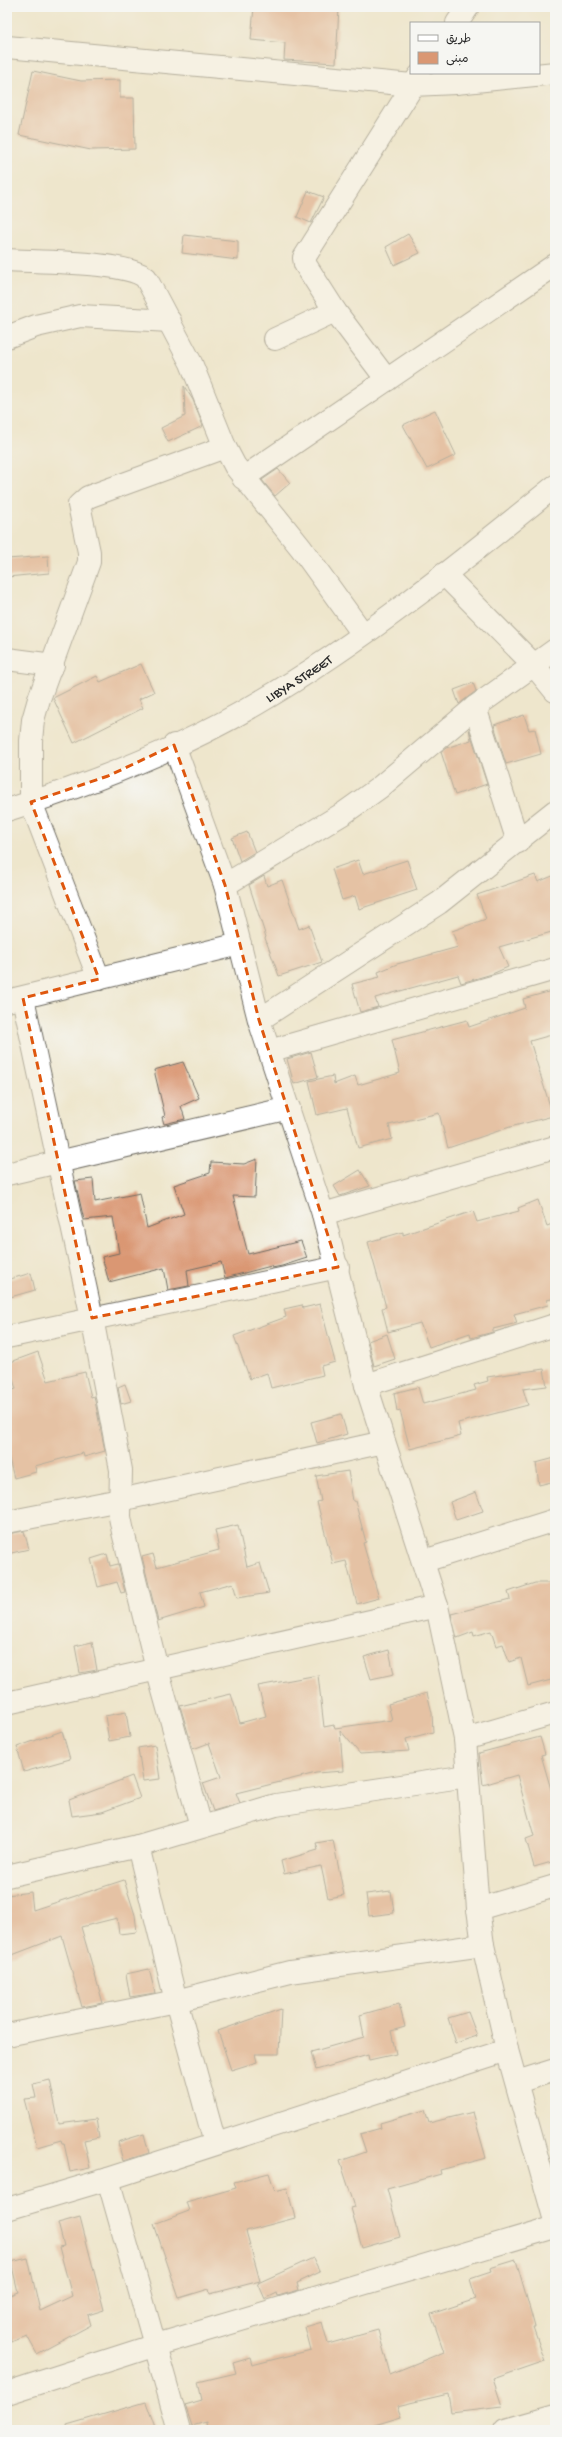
<svg xmlns="http://www.w3.org/2000/svg" width="562" height="2437" font-family="'Gochi Hand','Playpen Sans Arabic',sans-serif">
<style>
.building{fill:#da9773}
.lines{fill:none;stroke-linecap:round;stroke-linejoin:round}
.street-casing{stroke:#6f6c63;stroke-width:24}
.highway-casing{stroke:#6f6c63;stroke-width:24}
.street{stroke:#fff;stroke-width:22}
.highway{stroke:#fff;stroke-width:22}
.marked{fill:none;stroke:#df570e;stroke-width:3;stroke-dasharray:8 5;stroke-linejoin:round}
.labels{text-anchor:middle;stroke-width:3;stroke-linejoin:round;paint-order:stroke}
.street-label{font-size:14px;fill:#2b2b2b;stroke:#f6f6f2}
</style>
<rect width="100%" height="100%" fill="#f6f6f2"/>
<filter id="ink" filterUnits="userSpaceOnUse"><feTurbulence type="fractalNoise" baseFrequency=".025" numOctaves="2"/><feDisplacementMap in="SourceGraphic" scale="8" xChannelSelector="R" yChannelSelector="G"/><feConvolveMatrix kernelMatrix="1 2 1 2 8 2 1 2 1" color-interpolation-filters="sRGB"/></filter>
<filter id="wash" filterUnits="userSpaceOnUse"><feTurbulence type="fractalNoise" baseFrequency=".012" numOctaves="4" result="noise"/><feDisplacementMap in="SourceGraphic" scale="16" xChannelSelector="R" yChannelSelector="G"/><feGaussianBlur stdDeviation="0.9" result="paint"/><feColorMatrix in="noise" values="0 0 0 0 0 0 0 0 0 0 0 0 0 0 0 0 0 1.4 0 .05"/><feComposite in="paint" operator="in"/></filter>
<g filter="url(#wash)">
<rect width="100%" height="100%" fill="#eee6cc"/>
<g id="blocks">
<g class="building">
<polygon points="254,7 339,7 336,63 284,60 285,43 251,40"/>
<polygon points="33,71 81,81 120,80 120,98 134,98 135,149 91,150 19,135"/>
<polygon points="308,191 324,197 311,223 297,217"/>
<polygon points="408,234 420,253 394,265 386,247"/>
<polygon points="184,235 238,241 238,260 182,253"/>
<polygon points="184,386 193,400 203,426 168,442 161,428 185,416"/>
<polygon points="435,410 456,455 427,469 403,425"/>
<polygon points="278,469 290,483 275,496 262,480"/>
<polygon points="48,556 49,573 7,577 7,559"/>
<polygon points="141,664 154,692 139,699 143,708 74,743 53,698 97,676 100,682"/>
<polygon points="473,683 476,691 459,704 454,690"/>
<polygon points="524,715 529,730 535,729 541,754 506,764 494,725"/>
<polygon points="469,729 487,784 455,795 441,752 446,748 471,740"/>
<polygon points="247,832 255,852 240,861 232,838"/>
<polygon points="358,860 363,874 407,860 417,890 359,909 355,896 342,900 332,869"/>
<polygon points="535,875 538,882 555,875 555,931 499,947 508,967 492,974 461,983 458,975 375,998 378,1007 360,1012 352,984 380,977 378,972 397,964 458,947 452,931 486,919 477,895"/>
<polygon points="264,876 267,886 282,880 299,929 309,925 322,962 279,976 265,938 266,937 249,885"/>
<polygon points="555,990 555,1034 530,1041 553,1116 510,1127 448,1148 439,1113 389,1125 392,1139 358,1148 347,1108 317,1115 309,1081 333,1076 334,1084 355,1076 358,1085 400,1073 392,1040 467,1020 469,1027 525,1008 523,999"/>
<polygon points="311,1052 318,1077 294,1084 287,1059"/>
<polygon points="183,1062 199,1098 181,1106 185,1119 164,1124 162,1117 165,1116 154,1070"/>
<polygon points="257,1159 255,1197 233,1196 248,1254 301,1241 307,1258 282,1266 272,1268 271,1266 225,1278 221,1262 187,1270 189,1286 168,1290 164,1268 109,1282 102,1257 119,1253 113,1217 84,1220 75,1181 93,1179 95,1202 140,1193 147,1228 184,1214 174,1185 210,1173 211,1162 244,1164"/>
<polygon points="360,1170 370,1186 340,1196 334,1186"/>
<polygon points="538,1200 547,1226 555,1223 555,1298 547,1300 548,1305 514,1314 517,1323 493,1329 493,1332 471,1338 470,1333 429,1347 420,1323 388,1332 382,1308 386,1307 368,1242 403,1232 403,1235 473,1211 477,1222 519,1211 518,1208"/>
<polygon points="31,1273 35,1290 7,1298 7,1280"/>
<polygon points="320,1304 335,1362 321,1366 323,1375 271,1388 267,1373 250,1379 234,1336 286,1317 284,1309 302,1305 303,1308"/>
<polygon points="387,1334 395,1359 374,1366 368,1341"/>
<polygon points="38,1352 48,1381 85,1372 91,1397 94,1396 105,1451 84,1457 83,1453 35,1466 36,1472 14,1478 7,1451 7,1392 16,1389 8,1363"/>
<polygon points="544,1369 547,1386 523,1389 528,1405 458,1423 461,1436 410,1449 400,1410 397,1411 394,1393 418,1387 423,1404 476,1390 474,1385 488,1381 487,1377"/>
<polygon points="125,1384 131,1401 121,1404 118,1387"/>
<polygon points="341,1414 347,1434 317,1443 311,1422"/>
<polygon points="555,1458 555,1481 539,1485 536,1463"/>
<polygon points="348,1471 353,1501 355,1501 366,1542 363,1543 379,1598 357,1604 346,1561 333,1564 317,1502 321,1501 316,1476"/>
<polygon points="476,1492 483,1511 456,1520 450,1502"/>
<polygon points="238,1525 247,1567 260,1563 269,1593 237,1598 233,1583 200,1592 204,1607 158,1621 142,1557 153,1554 157,1567 219,1550 215,1530"/>
<polygon points="24,1531 29,1549 7,1554 7,1534"/>
<polygon points="107,1554 110,1566 118,1564 125,1592 121,1593 117,1582 98,1587 91,1559"/>
<polygon points="535,1583 555,1583 555,1679 528,1686 521,1658 509,1662 503,1644 496,1646 491,1631 474,1636 473,1632 457,1638 451,1614 510,1599 508,1592"/>
<polygon points="92,1642 97,1670 80,1673 75,1646"/>
<polygon points="389,1650 394,1674 371,1679 364,1657"/>
<polygon points="318,1675 324,1727 334,1725 335,1728 392,1720 388,1704 427,1693 432,1713 433,1732 406,1739 409,1751 360,1754 340,1730 343,1771 316,1773 236,1793 240,1803 213,1811 203,1783 221,1777 209,1743 193,1749 180,1706 231,1694 240,1723 266,1716 258,1686"/>
<polygon points="126,1712 130,1737 109,1741 105,1716"/>
<polygon points="62,1731 70,1759 24,1772 17,1747"/>
<polygon points="540,1737 545,1754 541,1755 555,1803 555,1861 534,1867 526,1839 534,1836 517,1775 483,1785 479,1753"/>
<polygon points="155,1745 160,1779 143,1781 138,1748"/>
<polygon points="132,1776 140,1798 102,1812 72,1816 69,1800"/>
<polygon points="333,1840 344,1895 328,1898 321,1866 284,1874 281,1861 318,1850 316,1843"/>
<polygon points="124,1880 135,1915 137,1932 119,1934 117,1918 81,1927 103,2003 82,2007 62,1936 7,1957 7,1895 31,1892 33,1910"/>
<polygon points="391,1891 394,1913 369,1916 366,1894"/>
<polygon points="149,1969 155,1993 130,1997 126,1974"/>
<polygon points="399,2004 405,2027 391,2031 396,2054 369,2060 368,2055 316,2070 311,2052 364,2037 360,2015"/>
<polygon points="281,2009 279,2054 255,2054 257,2062 231,2070 218,2031"/>
<polygon points="468,2012 477,2036 456,2043 448,2018"/>
<polygon points="50,2080 59,2124 96,2119 99,2137 84,2140 90,2168 70,2172 64,2143 62,2143 61,2140 37,2147 24,2099 36,2098 33,2084"/>
<polygon points="425,2110 429,2123 473,2112 486,2158 440,2170 441,2174 387,2189 400,2237 362,2248 351,2208 355,2207 340,2161 366,2152 360,2134 381,2128 380,2123"/>
<polygon points="144,2134 149,2153 123,2161 118,2142"/>
<polygon points="269,2173 275,2191 287,2188 295,2218 246,2231 260,2281 210,2294 209,2289 179,2298 154,2224 189,2211 186,2202 236,2188 234,2182"/>
<polygon points="80,2217 104,2310 88,2315 91,2325 37,2354 27,2336 11,2342 7,2329 7,2296 18,2292 11,2262 28,2258 40,2311 72,2296 59,2247 64,2246 58,2223"/>
<polygon points="313,2258 320,2272 297,2283 299,2290 278,2296 277,2293 265,2299 258,2283"/>
<polygon points="516,2260 535,2327 533,2327 545,2361 493,2379 502,2406 451,2412 448,2394 397,2406 401,2417 358,2430 207,2430 206,2422 192,2426 185,2405 202,2400 198,2382 236,2373 233,2363 250,2358 252,2365 311,2350 305,2327 322,2322 328,2344 378,2330 390,2374 444,2352 431,2314 476,2299 470,2279 491,2272 490,2268"/>
<polygon points="146,2402 156,2430 68,2430 67,2425"/>
</g>
</g>
</g>
<g filter="url(#ink)">
<use href="#blocks" fill-opacity="0" stroke="#6f6c63" stroke-width="1"/>
<g class="lines">
<g class="street-casing">
<g id="street">
<polyline points="457,23 468,7"/>
<polyline points="7,47 412,85 456,83 555,73"/>
<path d="M 7,260 C 37,262 127,261 146,278 L 191,363 L 225,447 L 235,466 L 301,548 L 363,634"/>
<polyline points="7,337 36,326 80,316 170,321"/>
<polyline points="275,339 335,311"/>
<polyline points="387,380 335,311 305,264 304,258 419,76"/>
<polyline points="243,478 555,265"/>
<polyline points="444,574 533,664 555,691"/>
<polyline points="7,659 53,665"/>
<polyline points="475,707 518,842"/>
<polyline points="174,745 225,885 259,1020 323,1214 366,1385 437,1606 465,1739 478,1909 483,1945 507,2050 555,2221"/>
<polyline points="225,885 344,813 379,788 475,707 555,650"/>
<polyline points="99,979 31,802 31,741 33,720 39,699 89,562 89,552 79,505 88,497 225,447"/>
<polyline points="23,998 92,1318 121,1470 120,1517 123,1532 157,1669 201,1826"/>
<polyline points="7,1001 240,944"/>
<polyline points="259,1020 439,903 555,811"/>
<polyline points="269,1051 555,969"/>
<polyline points="7,1174 289,1108"/>
<polyline points="323,1214 555,1147"/>
<polyline points="7,1337 338,1267"/>
<polyline points="366,1385 555,1325"/>
<polyline points="7,1522 120,1500 384,1442"/>
<polyline points="424,1561 555,1520"/>
<polyline points="7,1703 437,1606"/>
<polyline points="465,1739 555,1713"/>
<polyline points="138,1846 176,2001 215,2143"/>
<polyline points="7,1876 138,1846 276,1805 467,1776"/>
<polyline points="478,1909 555,1886"/>
<polyline points="7,2035 176,2001 290,1972 483,1945"/>
<polyline points="517,2082 555,2070"/>
<polyline points="108,2179 179,2430"/>
<polyline points="7,2209 108,2179 507,2050"/>
<polyline points="7,2393 156,2345 555,2227"/>
<polyline points="505,2430 555,2416"/>
</g>
</g>
<g class="highway-casing">
<g id="highway">
<path id="s1" d="M 7,810 C 94,783 180,749 258,703 C 364,641 460,563 555,486"/>
</g>
</g>
<use href="#street" class="street"/>
<use href="#highway" class="highway"/>
</g>
</g>
<path d="M0 0H562V2437H0ZM 174,745 L 225,885 L 259,1020 L 338,1267 L 92,1318 L 23,998 L 99,979 L 31,802 L 108,776 Z" fill="#eee6cc" fill-opacity=".55" fill-rule="evenodd"/>
<path class="marked" d="M 174,745 L 225,885 L 259,1020 L 338,1267 L 92,1318 L 23,998 L 99,979 L 31,802 L 108,776 Z"/>
<g class="labels">
<g class="street-label">
<text dy="5" stroke="none"><textPath href="#s1" startOffset="321">LIBYA STREET</textPath></text>
</g>
</g>
<rect width="562" height="2437" fill="none" stroke="#f6f6f2" stroke-width="24"/>
<rect x="410" y="22" width="130" height="52" fill="#f6f6f2" stroke="#a5a5a2"/>
<rect x="418" y="35" width="20" height="6" fill="#ffffff" stroke="#a5a5a2"/>
<text x="446" y="42" font-size="12" fill="#2b2b2b">طريق</text>
<rect x="418" y="52" width="20" height="12" fill="#da9773" stroke="#a5a5a2"/>
<text x="446" y="62" font-size="12" fill="#2b2b2b">مبنى</text>
</svg>
